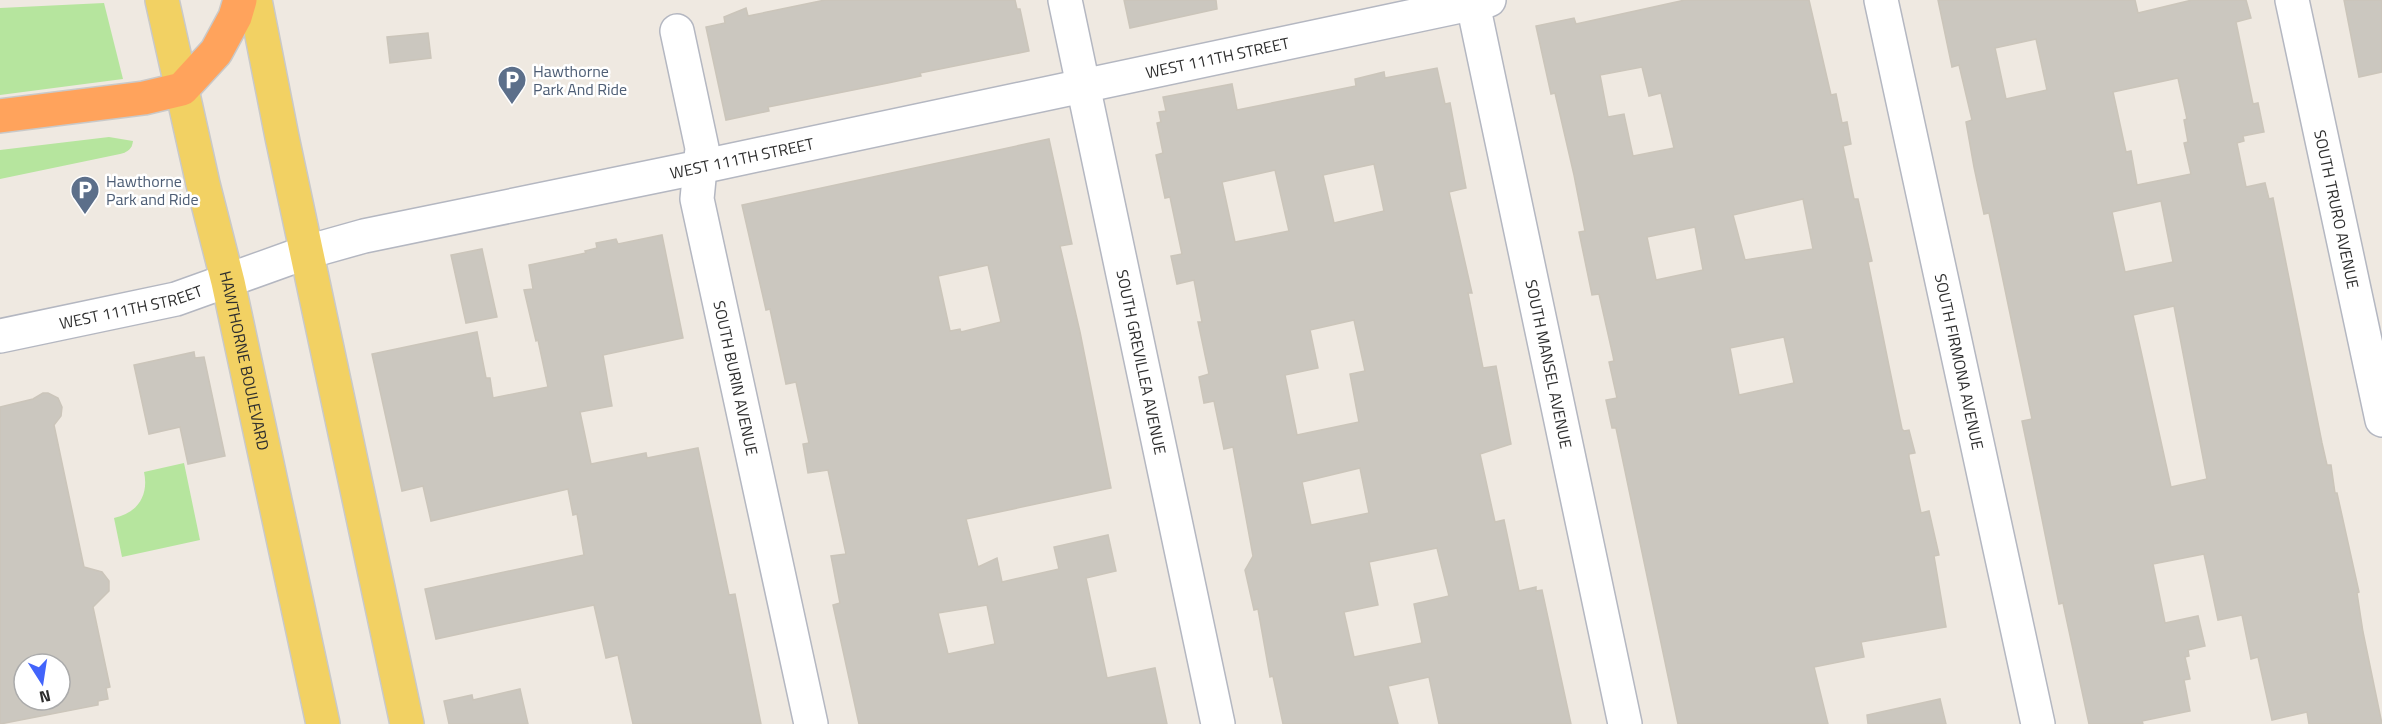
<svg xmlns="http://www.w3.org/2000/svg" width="2382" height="724" font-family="'Titillium Web',sans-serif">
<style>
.green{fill:#b6e59e}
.building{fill:#cbc7bf;stroke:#cbc5ba;stroke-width:1.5;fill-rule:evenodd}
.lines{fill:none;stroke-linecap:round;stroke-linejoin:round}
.minor-casing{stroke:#b4b7c1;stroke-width:36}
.major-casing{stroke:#c9c9c9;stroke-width:36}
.highway-casing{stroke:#c9c9c9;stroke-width:36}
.minor{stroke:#fff;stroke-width:33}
.major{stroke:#f2d163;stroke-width:33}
.highway{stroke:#ffa35c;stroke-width:33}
.labels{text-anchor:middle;stroke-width:5;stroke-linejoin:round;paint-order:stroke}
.street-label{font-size:16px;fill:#2e2e2e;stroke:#fff}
.service-label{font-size:16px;fill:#4e5e75;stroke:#fff;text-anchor:start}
</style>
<rect width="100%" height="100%" fill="#efe9e1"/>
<g class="green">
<polygon points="104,3 123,79 0,95 0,8"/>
<path d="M 109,137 L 133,141 C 132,149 128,152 120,154 L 0,179 L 0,150 Z"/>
<path d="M 184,463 L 200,540 L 122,557 L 114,518 C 138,513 149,495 144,472 Z"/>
</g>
<g class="building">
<polygon points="825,0 1015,0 1017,9 1020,9 1029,51 920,73 921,76 888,83 768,107 769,111 726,120 706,27 725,23 724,17 746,8 748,16"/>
<polygon points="1124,0 1216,0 1217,9 1130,28"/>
<path d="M 1685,0 L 1809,0 L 1831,95 L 1836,94 L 1842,123 L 1847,122 L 1851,144 L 1843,146 L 1854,199 L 1858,199 L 1872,261 L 1868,262 L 1889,366 L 1902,429 L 1904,431 L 1909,430 L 1915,453 L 1909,454 L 1909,457 L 1921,513 L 1929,511 L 1939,555 L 1934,556 L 1946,627 L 1861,642 L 1864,657 L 1814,667 L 1828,724 L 1678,724 L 1616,428 L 1612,428 L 1606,400 L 1617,398 L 1609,362 L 1614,361 L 1613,356 L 1599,294 L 1592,295 L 1579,232 L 1585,231 L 1574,175 L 1555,93 L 1551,94 L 1536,26 L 1574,18 L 1576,24 ZM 1642,67 L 1649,96 L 1661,93 L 1674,148 L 1633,156 L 1624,114 L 1608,117 L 1600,75 ZM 1803,199 L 1813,249 L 1745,260 L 1733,215 ZM 1695,227 L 1703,270 L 1656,280 L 1647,237 ZM 1784,337 L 1794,383 L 1739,395 L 1730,348 Z"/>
<path d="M 1938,0 L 2135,0 L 2138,13 L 2192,0 L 2246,0 L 2251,18 L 2236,22 L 2253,104 L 2258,103 L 2264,132 L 2243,136 L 2244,141 L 2237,143 L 2246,187 L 2265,183 L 2269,199 L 2273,198 L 2322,443 L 2327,465 L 2331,465 L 2335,493 L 2337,493 L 2359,592 L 2357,593 L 2363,632 L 2382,724 L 2309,724 L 2307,712 L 2272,720 L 2258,657 L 2251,659 L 2242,615 L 2218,620 L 2204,554 L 2153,564 L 2165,623 L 2198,616 L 2205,646 L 2188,650 L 2189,656 L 2185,657 L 2190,679 L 2184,680 L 2190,711 L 2142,721 L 2143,724 L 2089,724 L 2063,603 L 2059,604 L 2033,474 L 2022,421 L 2032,419 L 1989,213 L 1984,214 L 1974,167 L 1966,122 L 1972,120 L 1959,65 L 1952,67 ZM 2036,39 L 2047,90 L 2006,99 L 1995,48 ZM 2178,78 L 2187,119 L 2184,120 L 2188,142 L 2184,143 L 2191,174 L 2137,185 L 2131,151 L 2126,152 L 2113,92 ZM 2161,201 L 2173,262 L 2125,272 L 2112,212 ZM 2174,306 L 2207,479 L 2171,487 L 2133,315 Z"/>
<polygon points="2344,0 2382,0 2382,72 2359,77"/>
<polygon points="428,33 431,58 390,63 387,37"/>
<path d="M 1437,68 L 1445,104 L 1450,103 L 1466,188 L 1449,192 L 1472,293 L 1468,293 L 1483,368 L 1496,366 L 1511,444 L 1480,454 L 1495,522 L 1504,520 L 1519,591 L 1536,587 L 1536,591 L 1542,590 L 1571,724 L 1439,724 L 1429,677 L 1388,686 L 1398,724 L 1283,724 L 1273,676 L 1270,677 L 1258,609 L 1254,610 L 1245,570 L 1253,556 L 1233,447 L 1224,449 L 1214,401 L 1204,403 L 1199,377 L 1209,374 L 1198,322 L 1202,322 L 1194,280 L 1177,284 L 1171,256 L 1182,254 L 1170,197 L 1165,198 L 1156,155 L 1163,153 L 1157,123 L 1161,122 L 1159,112 L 1166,111 L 1163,97 L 1232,84 L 1237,110 L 1356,86 L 1355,79 L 1384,72 L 1385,78 ZM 1374,164 L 1384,211 L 1334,223 L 1323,175 ZM 1275,170 L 1289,231 L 1235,242 L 1222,182 ZM 1354,320 L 1365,371 L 1350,374 L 1359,422 L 1297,435 L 1285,375 L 1318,368 L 1310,330 ZM 1360,468 L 1369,513 L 1311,525 L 1302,482 ZM 1437,548 L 1449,596 L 1414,604 L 1422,643 L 1354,657 L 1344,612 L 1378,605 L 1369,562 Z"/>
<path d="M 1049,139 L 1072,244 L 1060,246 L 1080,332 L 1111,488 L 966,519 L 978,567 L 997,558 L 1002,582 L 1059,569 L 1054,547 L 1108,535 L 1116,571 L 1086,578 L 1107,678 L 1155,668 L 1167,724 L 859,724 L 833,605 L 840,603 L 831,556 L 846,554 L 828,470 L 808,473 L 803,444 L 809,443 L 796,382 L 786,384 L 770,309 L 766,310 L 742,205 ZM 988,265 L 1001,322 L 961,332 L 960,329 L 950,331 L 938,276 ZM 987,605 L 995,644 L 948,654 L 938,613 Z"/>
<polygon points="662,235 683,338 603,355 612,406 580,412 591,464 646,453 647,458 698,448 729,595 735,594 761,724 633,724 618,655 606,658 594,605 436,639 425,589 584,555 577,514 573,515 568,489 431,521 423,486 402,491 372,354 477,332 486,378 490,378 493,398 548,387 538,340 536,341 524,290 533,289 529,265 586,253 585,251 597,248 596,243 616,239 618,244"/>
<polygon points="482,249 497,317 466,323 451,255"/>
<polygon points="194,352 195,358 204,357 225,456 188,464 180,427 149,434 134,365"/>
<path d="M 43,393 L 48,393 L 58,398 L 62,407 L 61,416 L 54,425 L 84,567 L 102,572 L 109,581 L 109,591 L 93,607 L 110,687 L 106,688 L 108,699 L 98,701 L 98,705 L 0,724 L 0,407 L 33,399 ZM 24,664 L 60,664 L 60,700 L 24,700 Z"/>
<polygon points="520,689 528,724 449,724 444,701 472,695 473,700"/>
<polygon points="1940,699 1946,724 1868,724 1867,715"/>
</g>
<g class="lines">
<g class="minor-casing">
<g id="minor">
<path id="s1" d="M 1065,0 L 1218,724"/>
<path id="s2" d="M 1881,0 L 2038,724"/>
<path id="s3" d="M 2292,0 L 2382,420"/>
<path id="s4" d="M 1473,4 L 1625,724"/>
<path id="s5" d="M 677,31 L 702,148 L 697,199 L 811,724"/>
<path id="s6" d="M 0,336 L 176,299 L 307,252 L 364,236 L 700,167 L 1489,0"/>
</g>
</g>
<g class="major-casing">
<g id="major">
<path id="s7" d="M 162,0 L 203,184 L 228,282 L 323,724"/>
<polyline points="255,0 282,137 407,724"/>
</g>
</g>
<g class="highway-casing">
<polyline id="highway" points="0,116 144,98 182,89 216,52 235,17 240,0"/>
</g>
<use href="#minor" class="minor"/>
<use href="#major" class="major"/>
<use href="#highway" class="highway"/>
</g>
<defs>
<g id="parking-pin" transform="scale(1.5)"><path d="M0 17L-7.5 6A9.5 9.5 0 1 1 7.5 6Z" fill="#5c6f8a" stroke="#fff"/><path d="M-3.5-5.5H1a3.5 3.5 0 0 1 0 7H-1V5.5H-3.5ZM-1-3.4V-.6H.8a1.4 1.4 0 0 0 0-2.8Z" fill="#fff"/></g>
</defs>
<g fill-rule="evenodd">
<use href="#parking-pin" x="512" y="80"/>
<use href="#parking-pin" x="85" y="190"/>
</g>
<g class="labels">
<g class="street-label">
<text dy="6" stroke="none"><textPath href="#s6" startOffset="1250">WEST 111TH STREET</textPath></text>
<text dy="6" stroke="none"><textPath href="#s6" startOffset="764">WEST 111TH STREET</textPath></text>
<text dy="6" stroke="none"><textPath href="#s3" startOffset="214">SOUTH TRURO AVENUE</textPath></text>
<text dy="6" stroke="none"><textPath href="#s6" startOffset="134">WEST 111TH STREET</textPath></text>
<text dy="6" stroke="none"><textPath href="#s7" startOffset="370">HAWTHORNE BOULEVARD</textPath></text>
<text dy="6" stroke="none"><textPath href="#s1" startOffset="370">SOUTH GREVILLEA AVENUE</textPath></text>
<text dy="6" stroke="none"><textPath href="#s2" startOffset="370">SOUTH FIRMONA AVENUE</textPath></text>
<text dy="6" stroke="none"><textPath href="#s4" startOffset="368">SOUTH MANSEL AVENUE</textPath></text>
<text dy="6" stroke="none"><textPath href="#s5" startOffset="354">SOUTH BURIN AVENUE</textPath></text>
</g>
<g class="service-label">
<text x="533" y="77">Hawthorne<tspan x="533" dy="18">Park And Ride</tspan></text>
<text x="106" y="187">Hawthorne<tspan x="106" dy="18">Park and Ride</tspan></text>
</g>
</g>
<g transform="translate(42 682) rotate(168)"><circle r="28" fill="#ffffff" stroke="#ababab" stroke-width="1.5"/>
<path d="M0-4.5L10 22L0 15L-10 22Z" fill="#4264fb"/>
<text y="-9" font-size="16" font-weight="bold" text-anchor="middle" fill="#2e2e2e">N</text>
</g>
</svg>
